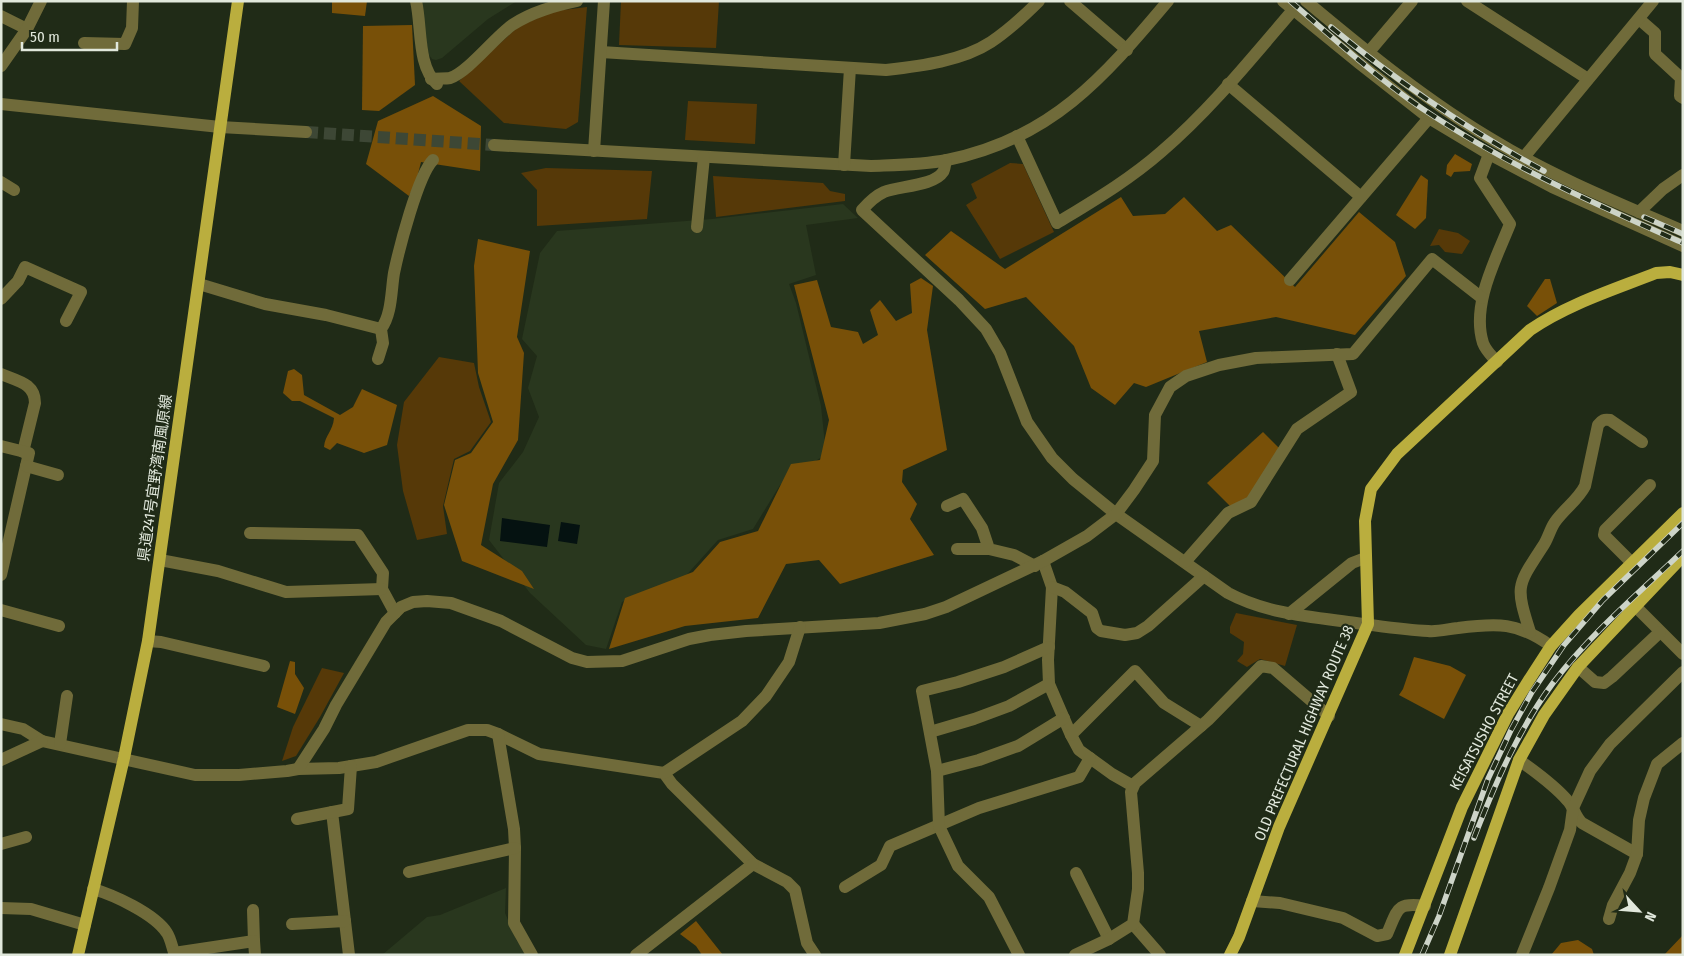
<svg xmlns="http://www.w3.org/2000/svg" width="1684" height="956" font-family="'Fira Sans Condensed','Noto Sans JP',sans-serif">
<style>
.built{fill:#29371e}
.green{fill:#563908}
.forest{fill:#785008}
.water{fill:#051211}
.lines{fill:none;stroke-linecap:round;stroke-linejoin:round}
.minor-tunnel{stroke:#3d4735;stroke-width:12;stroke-dasharray:12 6;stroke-linecap:butt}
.minor{stroke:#706b3a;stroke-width:12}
.major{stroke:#baae3e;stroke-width:12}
.rail-casing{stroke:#cdd4c8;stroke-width:5.5}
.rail{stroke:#202b17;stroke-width:4;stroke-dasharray:11;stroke-linecap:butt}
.labels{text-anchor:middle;stroke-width:4.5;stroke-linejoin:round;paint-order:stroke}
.street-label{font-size:15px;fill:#e1e8dc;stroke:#202b17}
</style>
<rect width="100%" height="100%" fill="#202b17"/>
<g class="built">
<polygon points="418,1 517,1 488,19 442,58 436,60 432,59 429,55"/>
<polygon points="843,204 858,218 806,225 816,275 789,284 796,303 821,406 826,454 780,485 753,529 718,540 682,580 622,602 606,649 586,645 530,593 489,540 499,483 523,452 539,417 528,388 537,356 522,339 540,253 557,231 712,219"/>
<polygon points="506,888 505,913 517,941 528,955 382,955 427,917 440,915"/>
</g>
<g class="green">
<polygon points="621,1 719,1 716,48 619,45"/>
<polygon points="587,7 578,122 566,129 504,123 459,81 519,26 555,11"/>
<polygon points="688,101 757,104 755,144 685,140"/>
<polygon points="1010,163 1023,164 1054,232 1000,259 966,205 977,198 971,184"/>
<polygon points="546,168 652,171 647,219 537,226 537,190 521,173"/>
<polygon points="713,176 823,183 830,191 845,194 845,201 716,217"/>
<polygon points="1439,229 1458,233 1470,241 1462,254 1445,252 1439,245 1430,246"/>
<polygon points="439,357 474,363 479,387 491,422 470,451 454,459 443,506 447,534 417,540 403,491 397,445 404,402"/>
<polygon points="1236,613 1297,625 1285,666 1260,659 1247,667 1237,661 1243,654 1244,642 1230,633 1230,627"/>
<polygon points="322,668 344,673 320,717 296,756 282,761 293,727"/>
</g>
<g class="forest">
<polygon points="332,1 367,1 365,16 332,13"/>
<polygon points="412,25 415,85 379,111 362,110 363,26"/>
<polygon points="433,96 481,126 480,171 421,162 416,182 409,196 366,164 378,121"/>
<polygon points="1455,154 1472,164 1470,171 1454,172 1451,177 1446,174 1447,165"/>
<polygon points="1421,175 1428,180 1426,218 1415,229 1396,215"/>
<polygon points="1121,197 1133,216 1165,214 1184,197 1217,231 1231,225 1295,287 1359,212 1395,242 1406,276 1355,335 1276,317 1199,331 1207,362 1146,387 1134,383 1115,405 1091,388 1074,346 1026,297 985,309 925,255 951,231 1005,269"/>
<polygon points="478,239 530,251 517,337 524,353 518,440 493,484 481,545 522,571 534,589 462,561 444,505 455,460 471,453 493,422 478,373 474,266"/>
<polygon points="921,278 933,286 927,330 947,450 903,470 902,482 917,504 910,519 934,555 840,584 819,560 786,564 758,618 685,626 609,649 625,598 693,572 720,542 758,531 791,464 820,460 829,420 794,285 817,280 831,327 858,332 863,344 878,335 870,310 880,300 896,321 912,313 910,284"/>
<polygon points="1545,279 1550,279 1557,303 1537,316 1527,306"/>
<path d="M 294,369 L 302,375 L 304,395 L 340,415 L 353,407 L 362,389 L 397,405 L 387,445 L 364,453 L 337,443 L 330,450 L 324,447 C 325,435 333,431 334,418 L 300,401 L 292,401 L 283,393 L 288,371 Z"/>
<polygon points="1263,432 1280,449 1247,500 1230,506 1207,483"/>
<polygon points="1414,657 1450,666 1466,675 1444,719 1399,695 1403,689"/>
<polygon points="290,661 295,662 295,674 304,688 295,714 277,707"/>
<polygon points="696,921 723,955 702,955 696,946 680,934"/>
<polygon points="1683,935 1683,955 1664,955 1665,954"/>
<polygon points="1578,940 1592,949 1594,955 1551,955 1561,943"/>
</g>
<g class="water">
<polygon points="502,518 550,525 547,547 500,541"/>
<polygon points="561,522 580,525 577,544 558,541"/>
</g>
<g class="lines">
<polyline class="minor-tunnel" points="306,132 494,145"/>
<g class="minor">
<path d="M 416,1 C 422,27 417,66 437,84"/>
<polyline points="1070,1 1127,50"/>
<polyline points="1283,1 1359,63 1429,118 1489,154 1552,187 1683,246"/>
<path d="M 1306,1 C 1367,52 1429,103 1498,143 C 1556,178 1621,204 1683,231"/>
<polyline points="1467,1 1588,79"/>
<polyline points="1,16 27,29"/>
<polyline points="1639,19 1655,33 1655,54 1681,78 1680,96 1683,98"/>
<polyline points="84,43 125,44 132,28 133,1"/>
<path d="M 601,52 L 886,70 C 921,66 962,61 991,42 C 1009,30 1024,16 1039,1"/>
<polyline points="1368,53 1412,1"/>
<polyline points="1,66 27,29 41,1"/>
<path d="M 431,79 C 437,78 445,79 450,78 C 468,72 494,38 512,25 C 532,12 554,6 577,1"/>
<polyline points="1228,84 1361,197"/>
<polyline points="1,104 220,127 306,132"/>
<path d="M 1017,136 L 1057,223 C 1093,201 1129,180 1161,152 C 1210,110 1251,59 1293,10"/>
<path d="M 494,145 L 871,166 C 896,165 922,165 947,160 C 1051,139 1103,78 1168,1"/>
<polyline points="594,151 604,1"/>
<path d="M 1489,154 L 1480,178 L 1510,224 C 1496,259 1471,305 1483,343 C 1486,351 1492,356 1497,362"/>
<path d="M 946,160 C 945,163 945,169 943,172 C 934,186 899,186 884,192 C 875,196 869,202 862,210 L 959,300 L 986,329 L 1000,353 L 1027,422 L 1052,458 L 1073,479 L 1116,514 L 1228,593 C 1267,614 1312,617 1356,623 C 1380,626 1404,630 1428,631 C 1438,632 1448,629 1458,628 C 1497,623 1518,622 1551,646"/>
<polyline points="1520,162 1653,1"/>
<polyline points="844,165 850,68"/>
<polyline points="1,182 14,190"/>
<polyline points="1639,212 1663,189 1683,175"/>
<polyline points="697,227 704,157"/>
<polyline points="1290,280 1429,118"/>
<polyline points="199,284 265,304 326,315 381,329"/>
<polyline points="1,299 18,281 25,267 81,292 66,321"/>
<path d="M 378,359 L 383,343 L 381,329 C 392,314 391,291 394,273 C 399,249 418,175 433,160"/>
<path d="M 1,374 C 17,381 35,383 35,403 L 23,452"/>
<polyline points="1,446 29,453 1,575"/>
<polyline points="26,466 58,475"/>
<polyline points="947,506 963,499 982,528 989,549 1014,555 1035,566"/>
<polyline points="250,533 358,535 383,573 382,589 395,613"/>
<polyline points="957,549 989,549"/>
<polyline points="160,560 218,571 286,592 382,589"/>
<polyline points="1043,561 1052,587 1048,660 1049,684 1071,735 1079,750 1112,774 1133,786"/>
<polyline points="1185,562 1228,513 1251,502 1297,429 1351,392 1337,354"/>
<polyline points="1631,562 1604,535 1605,530 1650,485"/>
<polyline points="1052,587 1065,592 1092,613 1097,628 1101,631 1125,635 1137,633 1148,626 1204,576"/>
<polyline points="1634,605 1683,654"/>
<polyline points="1,610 59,626"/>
<polyline points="1289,614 1352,563 1365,558"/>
<path d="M 1530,632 C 1515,585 1517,586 1543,546 C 1548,539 1550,529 1555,522 C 1564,509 1578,500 1585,486 L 1598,425 C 1602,420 1604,419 1610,420 L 1642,442"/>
<polyline points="148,641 161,642 264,666"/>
<polyline points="1578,667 1595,682 1604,683 1612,677 1660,632"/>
<polyline points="1,724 23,729 42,741 195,775 239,775 287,771 298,769 339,768 376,762 468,730 487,730 498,734 539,754 664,773 672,784 753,864 787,882 795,890 807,943 815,955"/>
<polyline points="930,732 974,719 1009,706 1049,684"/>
<polyline points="498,734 514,829 515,848 514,923 532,955"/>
<polyline points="1071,735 1135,671 1164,703 1201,726"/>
<polyline points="60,744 67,696"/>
<polyline points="1,760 42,741"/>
<path d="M 1519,760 C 1536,772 1554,785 1567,800 C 1574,807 1575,817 1582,823 L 1637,854"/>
<polyline points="298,769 324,729 336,705 386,622 401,607 413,602 427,601 451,603 501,621 572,658 587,662 622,661 689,639 710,635 746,631 879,623 925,614 946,607 1043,561 1087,536 1116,514 1134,490 1153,461 1155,415 1170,387 1186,376 1219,365 1256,358 1353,354 1432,259 1482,298"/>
<polyline points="937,771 979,760 1018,746 1064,718"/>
<polyline points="664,773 742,721 766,696 789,662 800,627"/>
<polyline points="332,812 349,955"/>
<polyline points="297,819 348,809 351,766"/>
<polyline points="1,844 26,837"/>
<polyline points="409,872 515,848"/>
<polyline points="1076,873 1109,939"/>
<polyline points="845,887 881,865 890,846 979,808 1079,777 1090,758"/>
<path d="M 93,889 C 114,895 155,914 167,933 C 171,939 172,948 175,955"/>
<path d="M 1252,901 L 1280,903 L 1343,918 L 1377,936 L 1387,934 C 1398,909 1396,902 1425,906"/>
<polyline points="1,908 31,909 85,925"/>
<polyline points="253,910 254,941"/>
<polyline points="1609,919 1613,905 1630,873 1637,854 1639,820 1644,798 1657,764 1683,743"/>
<polyline points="292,924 345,921"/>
<polyline points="1133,924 1160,955"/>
<polyline points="174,953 254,941 255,955"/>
<polyline points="636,955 753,864"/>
<polyline points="1019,955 989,897 958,866 939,826 937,771 922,691 958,682 1004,667 1049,647"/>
<polyline points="1075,955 1109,939 1133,924 1138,889 1138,873 1131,792 1135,783 1208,720 1261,666 1273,668 1329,716"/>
<polyline points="1522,955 1549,888 1570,830 1573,808 1590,771 1610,744 1683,672"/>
</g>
<g class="major">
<polyline points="78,955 124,758 148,641 238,1"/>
<path d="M 1230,955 L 1239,937 L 1279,827 L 1368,624 L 1365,521 L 1371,489 L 1397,454 L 1530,330 C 1568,304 1613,290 1656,273 L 1670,272 L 1683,275"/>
<polyline points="1405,955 1462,807 1508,714 1529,680 1551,646 1579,615 1683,513"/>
<polyline points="1450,955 1519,760 1544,715 1578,667 1683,556"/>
</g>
<g class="rail-casing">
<g id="rail">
<path d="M 1290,1 C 1337,41 1383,84 1435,117 C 1513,168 1598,205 1683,243"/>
<path d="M 1331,27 C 1398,82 1468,130 1544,171"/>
<polyline points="1644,217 1683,234"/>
<path d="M 1474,838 C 1495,784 1518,730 1553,683 C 1590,634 1639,593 1683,551"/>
<polyline points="1422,955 1439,916 1488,779 1511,730 1532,692 1564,645 1603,600 1683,523"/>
</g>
</g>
<use href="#rail" class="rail"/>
</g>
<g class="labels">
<g class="street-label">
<text transform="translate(155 478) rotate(-82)" y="5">県道241号宜野湾南風原線</text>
<text transform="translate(1484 732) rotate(-62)" y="5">KEISATSUSHO STREET</text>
<text transform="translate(1304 733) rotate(-67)" y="5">OLD PREFECTURAL HIGHWAY ROUTE 38</text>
</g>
</g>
<rect width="1684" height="956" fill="none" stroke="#e1e8dc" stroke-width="5"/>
<g transform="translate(1639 911) rotate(116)" stroke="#202b17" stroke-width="4" paint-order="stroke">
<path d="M0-4L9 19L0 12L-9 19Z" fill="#e1e8dc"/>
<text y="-8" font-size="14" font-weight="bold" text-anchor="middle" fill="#e1e8dc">N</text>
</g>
<path d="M22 42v8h95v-8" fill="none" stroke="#e1e8dc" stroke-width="2.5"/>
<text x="30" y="42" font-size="15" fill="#e1e8dc" stroke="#202b17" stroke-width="4" paint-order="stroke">50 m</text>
</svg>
